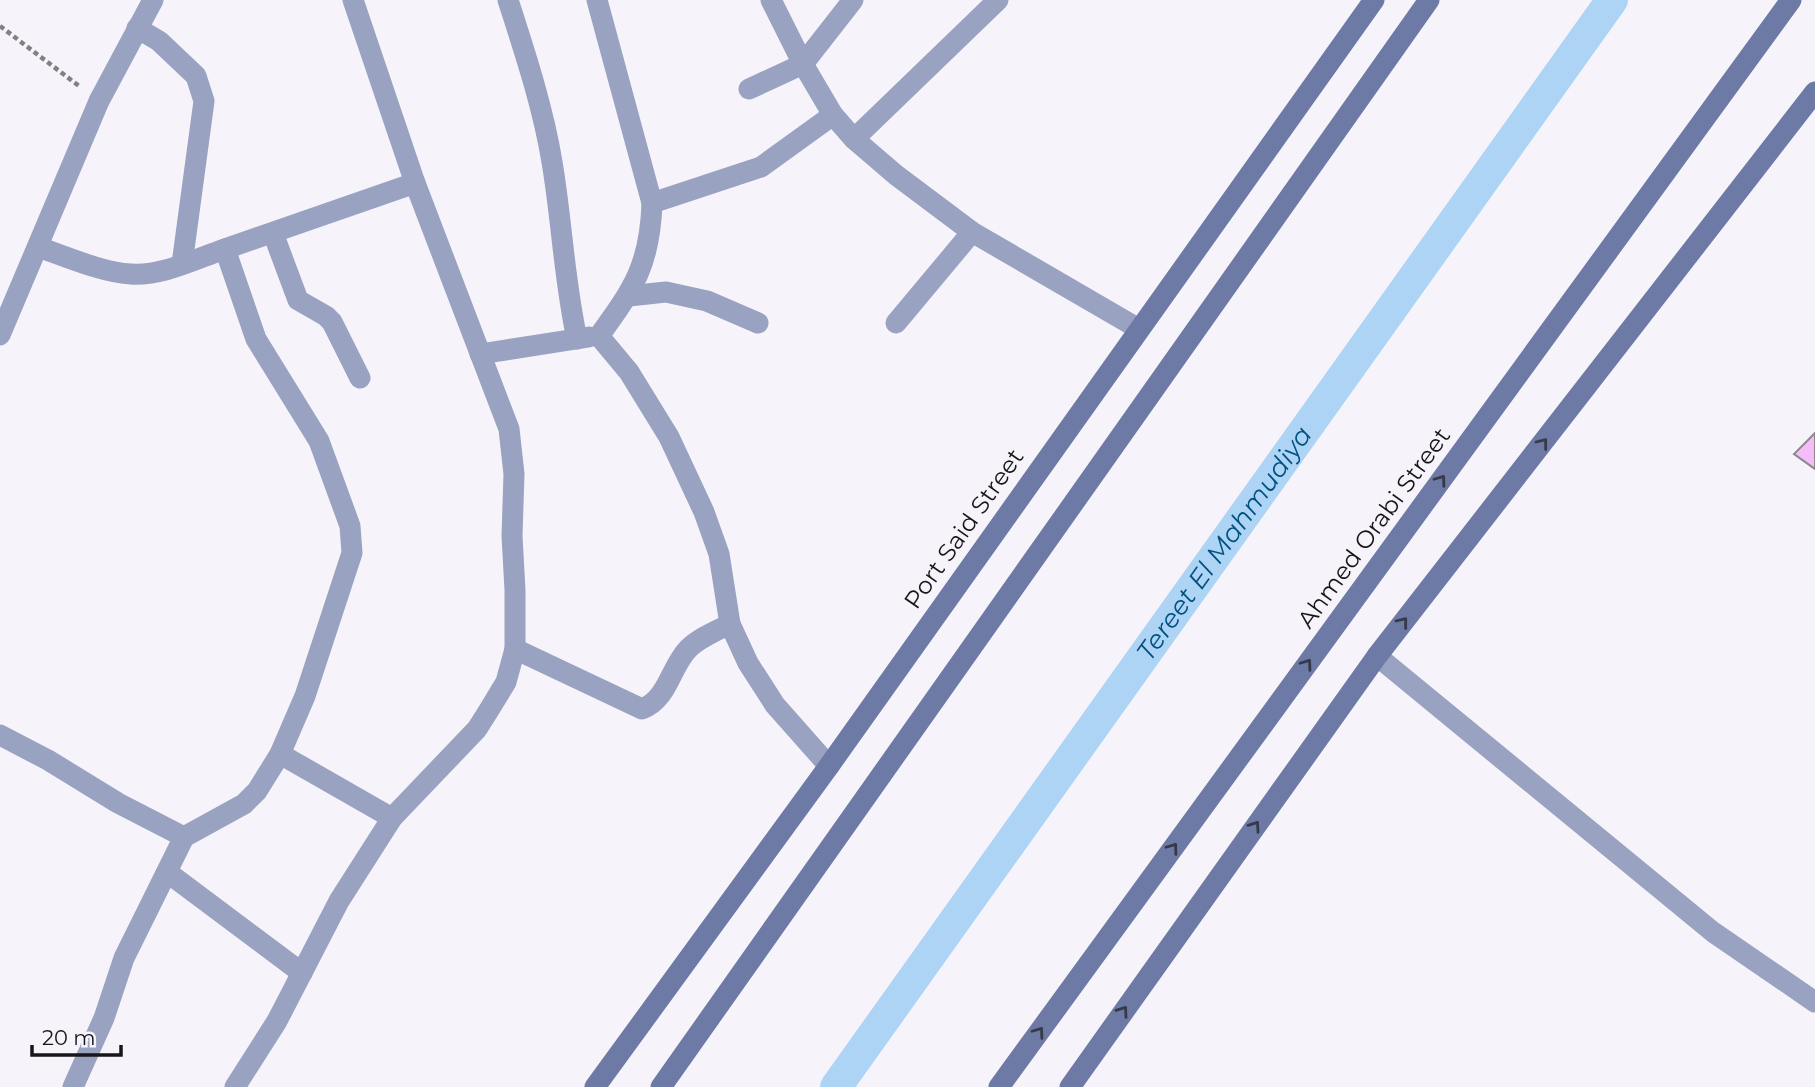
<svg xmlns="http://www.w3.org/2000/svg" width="1815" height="1087" font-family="Montserrat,sans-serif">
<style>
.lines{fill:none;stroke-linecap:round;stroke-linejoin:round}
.canal{stroke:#aed4f5;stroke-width:32}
.building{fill:#f5bcf8;stroke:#8c888c;stroke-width:2}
.path{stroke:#828084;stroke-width:4.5;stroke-dasharray:5 3.5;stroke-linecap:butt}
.street{stroke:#99a2c1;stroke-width:21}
.secondary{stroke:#6d7aa6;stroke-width:21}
.oneway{stroke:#35394a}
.labels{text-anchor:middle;stroke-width:5;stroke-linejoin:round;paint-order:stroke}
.street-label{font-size:24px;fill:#171618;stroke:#f6f4fa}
.water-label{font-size:26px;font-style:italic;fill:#015283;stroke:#f6f4fa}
</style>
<rect width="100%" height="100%" fill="#f6f4fa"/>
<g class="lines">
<path class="canal" id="s1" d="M 836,1087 L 1612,0"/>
</g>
<polygon class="building" points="1815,433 1815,469 1794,454"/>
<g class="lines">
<polyline class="path" points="0,26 79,86"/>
<g class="street">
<path d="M 508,0 C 525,53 543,107 552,162 C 562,221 564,280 577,339"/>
<path d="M 597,0 L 652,203 C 650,264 634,288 599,336 L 629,372 L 669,437 L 704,512 L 719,554 L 730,624 L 748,663 L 775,705 L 829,766"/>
<polyline points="771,0 803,64 833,115 854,139 896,175 972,232 1139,329"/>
<polyline points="137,28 159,41 196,76 204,101 182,264"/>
<polyline points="749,89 803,64 853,0"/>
<polyline points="854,139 998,0"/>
<polyline points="652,203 761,167 833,115"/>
<polyline points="273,233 298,300 326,316 332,322 360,378"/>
<path d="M 38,247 C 65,256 103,273 131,274 C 163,276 195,259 225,249 L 256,339 L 319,441 L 350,526 L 352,553 L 305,696 L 280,754 L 257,791 L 244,804 L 184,837"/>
<polyline points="225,249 415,183"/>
<polyline points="629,296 666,292 707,301 758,323"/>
<polyline points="896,323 972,232"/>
<polyline points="0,335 99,101 153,0"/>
<polyline points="480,354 589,337"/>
<path d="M 515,649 L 642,709 C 668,699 670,668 688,649 C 699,638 716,631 730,624"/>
<polyline points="1377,656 1713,932 1815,1002"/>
<polyline points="0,735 48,760 118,803 184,837 124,958 104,1018 73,1087"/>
<polyline points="280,754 392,818"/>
<polyline points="167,872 302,973"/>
<polyline points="235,1087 277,1021 339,901 392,818 477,729 489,710 506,682 515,649 515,590 512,536 514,474 509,429 415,183 353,0"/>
</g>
<g class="secondary">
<polyline points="595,1087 829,766 1374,0"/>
<polyline points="661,1087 1429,0"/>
<polyline points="999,1087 1791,0"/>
<polyline points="1070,1087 1377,656 1815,92"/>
</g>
</g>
<defs><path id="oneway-chevron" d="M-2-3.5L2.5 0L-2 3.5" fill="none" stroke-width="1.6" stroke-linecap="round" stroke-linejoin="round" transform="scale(1.75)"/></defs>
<g class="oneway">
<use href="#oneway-chevron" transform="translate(1543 443) rotate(-52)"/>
<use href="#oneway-chevron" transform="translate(1441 480) rotate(-54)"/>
<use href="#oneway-chevron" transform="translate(1403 622) rotate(-52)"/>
<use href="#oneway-chevron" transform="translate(1307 664) rotate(-54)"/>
<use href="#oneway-chevron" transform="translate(1255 826) rotate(-55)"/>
<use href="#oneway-chevron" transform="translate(1173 848) rotate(-54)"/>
<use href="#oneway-chevron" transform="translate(1123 1011) rotate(-55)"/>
<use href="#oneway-chevron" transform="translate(1039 1032) rotate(-54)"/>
</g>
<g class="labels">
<g class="street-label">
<text transform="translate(1374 528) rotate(-54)" y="8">Ahmed Orabi Street</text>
<text transform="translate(964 529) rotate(-55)" y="8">Port Said Street</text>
</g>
<g class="water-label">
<text dy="9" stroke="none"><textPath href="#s1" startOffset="668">Tereet El Mahmudiya</textPath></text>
</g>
</g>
<path d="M32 1045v10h89v-10" fill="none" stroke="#171618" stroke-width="3.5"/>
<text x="42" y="1045" font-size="21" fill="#171618" stroke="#f6f4fa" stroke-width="5" paint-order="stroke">20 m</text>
</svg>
